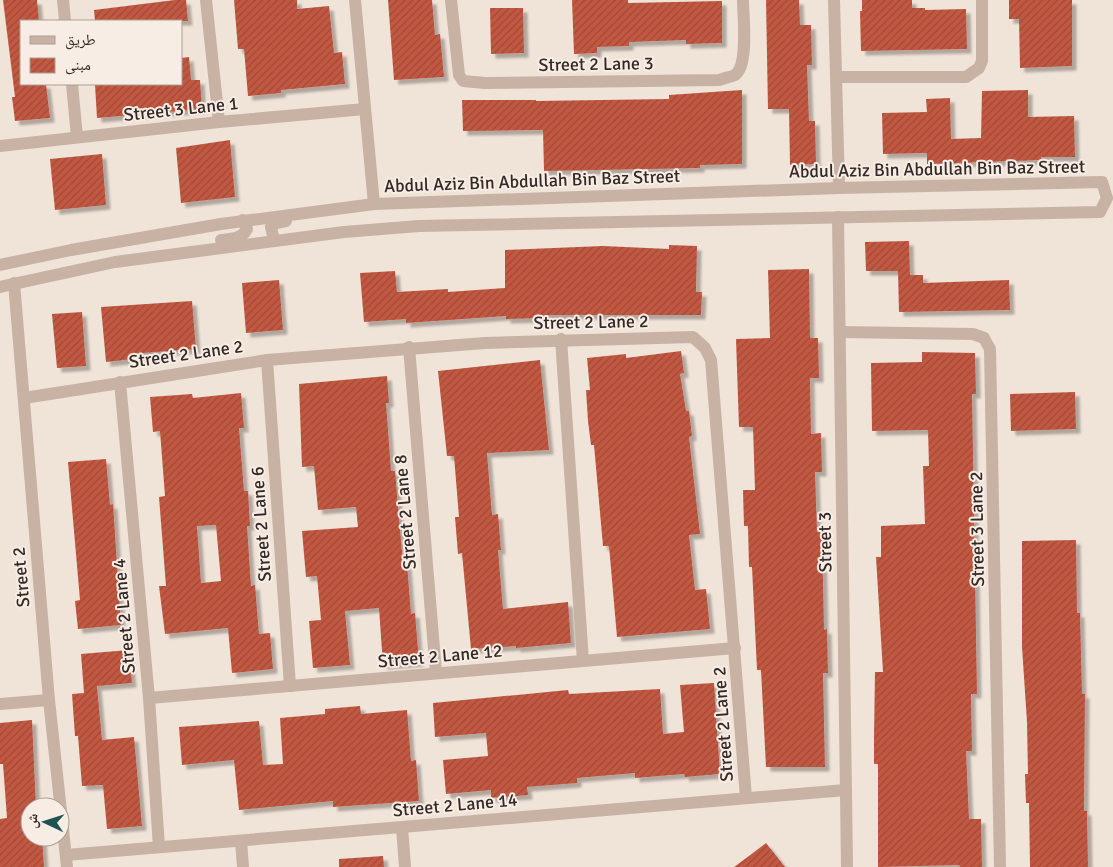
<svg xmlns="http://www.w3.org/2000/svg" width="1113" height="867" font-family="Signika,'Noto Naskh Arabic',sans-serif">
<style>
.building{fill:url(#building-hatch);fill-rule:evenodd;filter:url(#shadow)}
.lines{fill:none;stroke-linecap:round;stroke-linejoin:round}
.minor{stroke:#c8b2a4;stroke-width:12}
.labels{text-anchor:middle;stroke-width:4;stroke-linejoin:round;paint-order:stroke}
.street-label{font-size:18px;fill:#332926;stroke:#f8ede4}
</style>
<defs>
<pattern id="building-hatch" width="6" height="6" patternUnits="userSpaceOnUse" patternTransform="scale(1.25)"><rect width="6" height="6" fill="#c35943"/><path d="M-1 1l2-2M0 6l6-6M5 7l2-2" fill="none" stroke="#9f4a38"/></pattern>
<filter id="shadow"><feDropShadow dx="4.5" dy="4.5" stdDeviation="1" flood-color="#0004"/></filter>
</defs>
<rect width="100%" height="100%" fill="#f0e3d8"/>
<g class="building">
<polygon points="3,0 37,0 39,21 21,21 21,84 46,84 50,118 15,121 12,97 15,97"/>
<polygon points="175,0 186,0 188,21 95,21 94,10"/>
<polygon points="234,0 297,0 297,9 329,6 334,53 342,52 345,84 281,90 281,93 248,96 244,49 238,49"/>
<polygon points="388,0 432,0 435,35 440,34 444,77 394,80"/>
<polygon points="572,0 628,0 628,3 722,1 722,43 686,44 686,40 629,42 629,46 597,47 597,53 574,54"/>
<polygon points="766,0 799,0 800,25 811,25 812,65 807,65 809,121 815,121 816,164 790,165 789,109 768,109"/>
<polygon points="862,0 912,0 912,8 925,8 925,10 966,9 967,49 861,51 860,11 862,11"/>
<polygon points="1009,0 1072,0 1072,66 1020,68 1019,19 1009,19"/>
<polygon points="490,8 523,8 524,53 491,54"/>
<polygon points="189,57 191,80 200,80 202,109 97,118 95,85 181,84 181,58"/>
<polygon points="742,90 742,164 700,165 700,168 544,171 543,130 463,131 462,100 536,100 536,101 669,99 669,95"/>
<polygon points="1028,90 1028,117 1074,116 1075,157 1041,157 1041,160 927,164 927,153 883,154 882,113 927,112 926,99 950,98 951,139 981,138 982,91"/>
<polygon points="230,140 235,197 181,203 176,148"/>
<polygon points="102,154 106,205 55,210 50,159"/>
<polygon points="909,241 910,275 923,275 923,283 1009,280 1010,310 899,312 898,271 866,271 865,242"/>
<polygon points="669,245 697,246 696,292 702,292 701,315 547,315 547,318 506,319 506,316 406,323 406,319 364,322 360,273 395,271 397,292 448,289 448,292 505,288 505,250 603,246 669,249"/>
<polygon points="809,269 810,338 818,338 819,378 810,378 811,434 821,433 822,472 815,472 817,532 822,532 824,630 827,629 828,673 823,673 825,767 766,767 761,670 757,670 752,567 749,567 748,526 744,526 743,490 755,490 753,427 739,427 736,339 770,338 768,270"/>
<polygon points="279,280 283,330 246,333 242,283"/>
<polygon points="192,301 196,349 143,353 143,358 106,362 101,307"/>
<polygon points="82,312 86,366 57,368 52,314"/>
<polygon points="681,351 684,373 680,374 686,411 689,411 692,436 689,437 700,534 689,535 695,590 706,589 710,629 617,637 609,546 603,546 594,445 591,445 588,421 586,390 590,390 587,358 626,354 626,358"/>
<polygon points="922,352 975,353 976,394 972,394 977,694 971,694 972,751 966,751 969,819 981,819 982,867 960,867 959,865 878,867 878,764 874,764 874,737 875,672 883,672 876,557 881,557 881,526 925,524 923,466 929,466 928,430 872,431 871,363 922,362"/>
<polygon points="540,360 549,450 487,453 492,515 498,514 501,550 498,550 503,609 568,602 571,643 516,648 516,646 471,649 462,553 458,554 455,517 459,517 454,456 447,456 438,371"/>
<polygon points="387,376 389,403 386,403 391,471 395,471 403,564 407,564 411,614 415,613 419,662 383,665 379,608 345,611 350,665 313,668 309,621 321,620 317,576 306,577 302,531 358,527 356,507 318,510 314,466 302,467 299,384"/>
<polygon points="1075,392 1076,429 1011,431 1010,394"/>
<path d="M 241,393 L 244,428 L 239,428 L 244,491 L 248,491 L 250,526 L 247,526 L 251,586 L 255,585 L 259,634 L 270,633 L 273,669 L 232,673 L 228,628 L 165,634 L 159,586 L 166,586 L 159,497 L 165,496 L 160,431 L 153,432 L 150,397 L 192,394 L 193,398 ZM 216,525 L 221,581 L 201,583 L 197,526 Z"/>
<polygon points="106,459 110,505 113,504 121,625 78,629 75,601 80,600 68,462"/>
<polygon points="1076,540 1077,613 1080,613 1082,694 1085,694 1084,811 1087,811 1088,867 1030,867 1029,803 1026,803 1025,774 1028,774 1027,722 1022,647 1022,541"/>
<polygon points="129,650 132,683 97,686 102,740 134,737 142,826 107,829 103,785 82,786 78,736 75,736 72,694 84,693 81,654"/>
<polygon points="714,683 720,774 685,777 684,774 635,778 635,773 577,778 577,783 527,787 528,795 491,798 491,790 446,794 443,760 488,756 486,733 435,737 433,703 568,690 569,694 660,689 663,734 684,732 680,685"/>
<polygon points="360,706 361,714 407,710 411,761 416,760 419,801 333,807 333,801 239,810 234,760 182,765 179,727 259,721 263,765 283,764 280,718 325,714 325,709"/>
<polygon points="32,720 36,807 30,807 30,837 42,837 44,867 0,867 0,819 7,818 3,764 0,764 0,723"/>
<polygon points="766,843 785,867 734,867 749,856"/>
<polygon points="383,856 384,867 339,867 339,859"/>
</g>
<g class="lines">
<g class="minor">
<polyline points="63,0 65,21"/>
<polyline points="206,0 219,122"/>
<polyline points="355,0 374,204"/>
<path d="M 451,0 L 459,75 L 463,81 L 485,83 L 719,80 C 724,78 731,77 735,75 C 749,65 743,16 743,0"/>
<polyline points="834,0 839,188"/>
<polyline points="836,77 966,77 979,68 982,61 982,0"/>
<polyline points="72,84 77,137"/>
<polyline points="0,146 219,122 365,109"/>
<polyline points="838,217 847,867"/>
<path d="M 221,240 C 231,239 242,239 247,229 L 243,220"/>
<polyline points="274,241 271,227 276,223 286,221"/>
<polyline points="0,265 71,250 221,224 374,204 839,188 1102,182 1107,198 1100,212 419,226 344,232 115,262 0,287"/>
<polyline points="14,283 49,700 67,867"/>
<polyline points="840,332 973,334 984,338 990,349 1000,867"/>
<polyline points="561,339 583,661"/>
<polyline points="409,347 436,673"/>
<polyline points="267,360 290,686"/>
<polyline points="120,382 149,698 159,847"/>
<polyline points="24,398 267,360 485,343 693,337 705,348 711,360 746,798"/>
<polyline points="149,698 735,648"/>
<polyline points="0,704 49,700"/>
<polyline points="402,827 405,867"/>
<polyline points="241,841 243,867"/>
<polyline points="66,855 846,790"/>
</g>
</g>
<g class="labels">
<g class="street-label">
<text transform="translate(596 64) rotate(-1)" y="6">Street 2 Lane 3</text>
<text transform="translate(181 109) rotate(-6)" y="6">Street 3 Lane 1</text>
<text transform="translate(937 169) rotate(-1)" y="6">Abdul Aziz Bin Abdullah Bin Baz Street</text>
<text transform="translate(532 181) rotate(-2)" y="6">Abdul Aziz Bin Abdullah Bin Baz Street</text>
<text transform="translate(591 322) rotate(-1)" y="6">Street 2 Lane 2</text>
<text transform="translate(186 354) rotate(-8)" y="6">Street 2 Lane 2</text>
<text transform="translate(405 512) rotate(-95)" y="6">Street 2 Lane 8</text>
<text transform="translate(261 524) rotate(-94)" y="6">Street 2 Lane 6</text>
<text transform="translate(977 529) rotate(-91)" y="6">Street 3 Lane 2</text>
<text transform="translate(825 542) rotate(-91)" y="6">Street 3</text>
<text transform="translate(21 577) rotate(-95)" y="6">Street 2</text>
<text transform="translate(124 616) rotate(-95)" y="6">Street 2 Lane 4</text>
<text transform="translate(440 656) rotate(-5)" y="6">Street 2 Lane 12</text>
<text transform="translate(723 724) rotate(-94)" y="6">Street 2 Lane 2</text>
<text transform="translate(455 805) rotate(-5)" y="6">Street 2 Lane 14</text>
</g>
</g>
<rect x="20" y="20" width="162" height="65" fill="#f8ede4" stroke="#a99f98"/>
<rect x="30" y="36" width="25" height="8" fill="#c8b2a4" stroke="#a99f98"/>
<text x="65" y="45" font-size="15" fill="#332926">طريق</text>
<rect x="30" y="58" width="25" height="15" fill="url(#building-hatch)" stroke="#a99f98"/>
<text x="65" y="70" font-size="15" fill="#332926">مبنى</text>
<g transform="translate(45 822) rotate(274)"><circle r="24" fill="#f8ede4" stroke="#a99f98"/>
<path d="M0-4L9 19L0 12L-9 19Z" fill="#1d5353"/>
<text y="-8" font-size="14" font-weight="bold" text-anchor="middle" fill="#332926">ش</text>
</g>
</svg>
